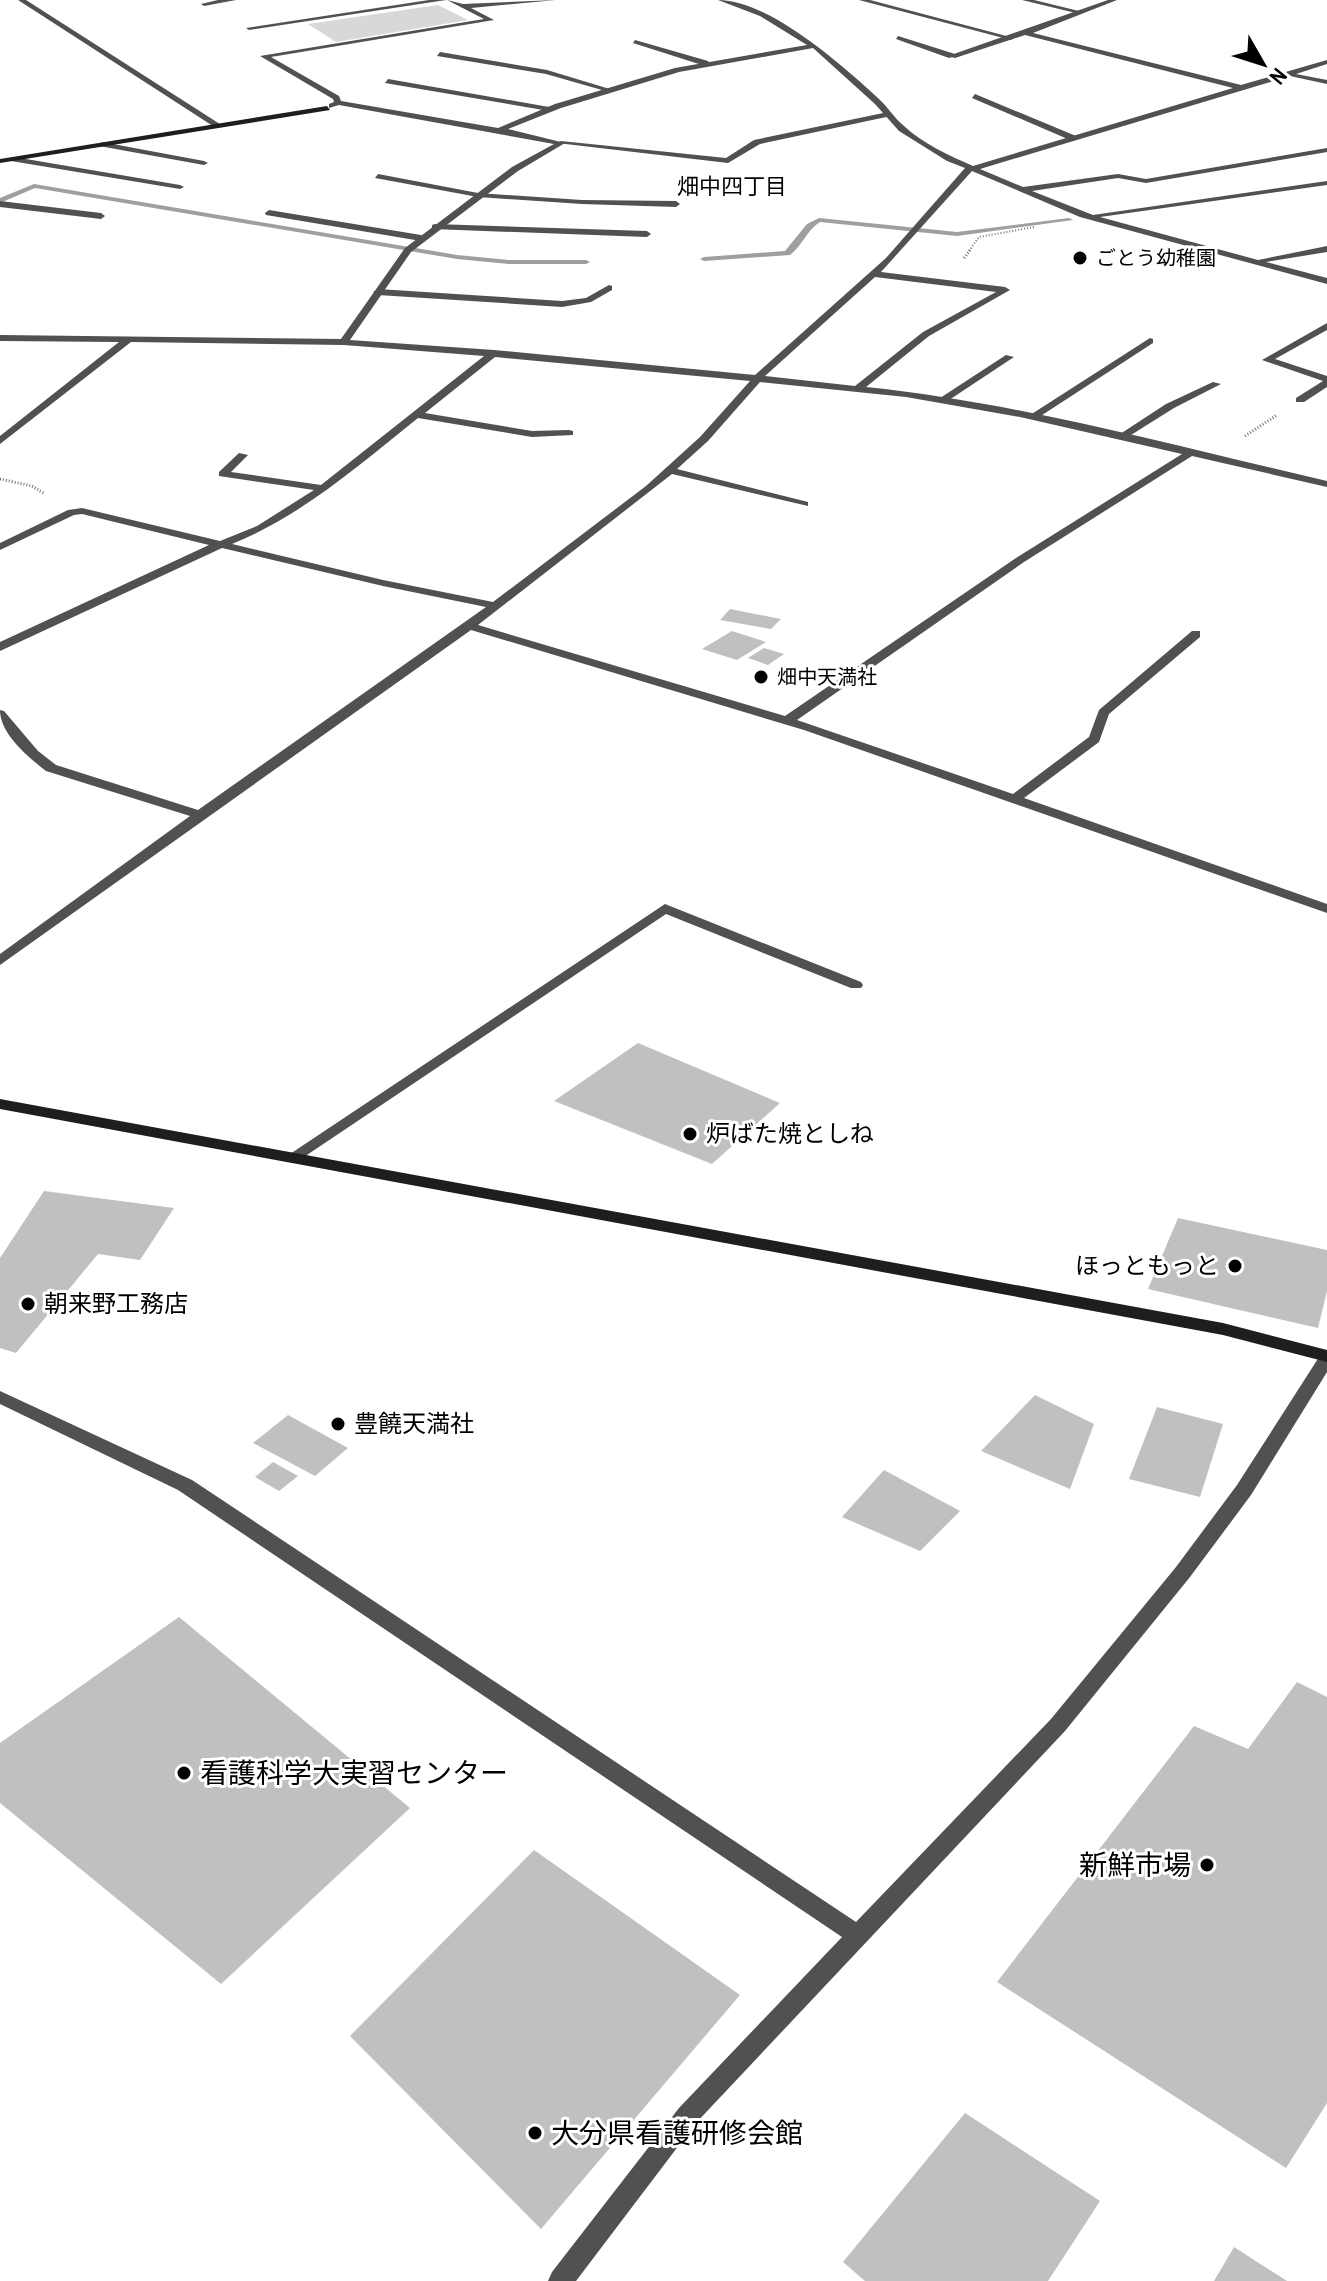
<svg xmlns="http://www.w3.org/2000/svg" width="1327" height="2281" font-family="'Archivo Narrow','Noto Sans JP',sans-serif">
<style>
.green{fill:#d8d8d8}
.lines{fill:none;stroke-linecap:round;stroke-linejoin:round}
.stream{fill:#9f9f9f;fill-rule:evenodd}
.building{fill:#c0c0c0}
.path-far1{stroke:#737373;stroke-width:2;stroke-dasharray:1 2;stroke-linecap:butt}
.path{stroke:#737373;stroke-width:3;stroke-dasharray:1 2;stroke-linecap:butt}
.lane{fill:#515151;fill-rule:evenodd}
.street{fill:#515151;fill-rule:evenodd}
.secondary{fill:#1e1e1e;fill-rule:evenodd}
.poi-dot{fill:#000;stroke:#fff;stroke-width:3}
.labels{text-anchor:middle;stroke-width:6;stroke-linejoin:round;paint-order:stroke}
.far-poi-label{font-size:20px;fill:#000;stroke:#fff;text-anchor:start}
.far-neighbourhood-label{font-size:22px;fill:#000;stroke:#fff}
.poi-label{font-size:24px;fill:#000;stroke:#fff;text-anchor:start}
.near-poi-label{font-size:28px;fill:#000;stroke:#fff;text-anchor:start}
</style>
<rect width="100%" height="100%" fill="#fff"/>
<polygon class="green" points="438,5 468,20 336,42 308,24"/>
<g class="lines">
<g class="stream">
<polygon points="34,184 457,255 509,260 586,260 590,262 586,264 509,264 457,259 35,188 0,203 0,198"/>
<path d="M 819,218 L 957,232 L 1069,218 L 1073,220 L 957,236 L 820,222 C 807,230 802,246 790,255 L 704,261 L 700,259 L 704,257 L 785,251 L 807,224 Z"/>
</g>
</g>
<g class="building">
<polygon points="730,609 781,619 771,629 720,620"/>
<polygon points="732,631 766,642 737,660 702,649"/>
<polygon points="764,648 784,654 768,665 748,658"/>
<polygon points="638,1043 780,1103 712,1164 554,1101"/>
<polygon points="44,1191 174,1208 140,1260 98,1254 16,1353 0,1348 0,1258"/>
<polygon points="1178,1218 1327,1250 1327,1291 1318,1328 1148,1289"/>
<polygon points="1035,1395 1094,1424 1070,1489 981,1451"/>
<polygon points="1157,1407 1223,1424 1200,1497 1129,1479"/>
<polygon points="288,1415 348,1448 315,1476 253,1443"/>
<polygon points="273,1462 298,1476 279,1491 255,1477"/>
<polygon points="884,1470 960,1511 920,1551 842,1517"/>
<polygon points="179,1617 410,1808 221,1984 0,1803 0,1743"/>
<polygon points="1297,1682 1327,1697 1327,2103 1286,2168 997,1982 1194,1726 1248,1749"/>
<polygon points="534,1850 740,1995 541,2229 350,2036"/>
<polygon points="965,2113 1100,2201 1048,2281 865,2281 843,2262"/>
<polygon points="1234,2247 1287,2281 1214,2281"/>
</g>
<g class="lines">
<polyline class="path-far1" points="969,251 979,237 1034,227"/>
<g class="path">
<polyline points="964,258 971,249"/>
<polyline points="1245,436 1277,415"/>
<polyline points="0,479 32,486 45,494"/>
</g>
<g class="lane">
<polygon points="218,0 236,0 204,6 201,4"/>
<polygon points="429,0 446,0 249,30 246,28"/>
<polygon points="859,0 870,0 1014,38 1011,40"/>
<polygon points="1022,0 1034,0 1083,12 1080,14"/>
<polygon points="898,36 955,54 956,56 949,58 896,39"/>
<polygon points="635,40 708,61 709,63 702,65 633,43"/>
<polygon points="440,52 547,70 613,90 609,92 546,74 437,56"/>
<polygon points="388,79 549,107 553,109 549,111 385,83"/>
<polygon points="975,94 1076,136 1077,138 1070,140 972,98"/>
<polygon points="888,112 891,116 760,144 728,163 557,143 561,141 726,158 754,140"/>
<polygon points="102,142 204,161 208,163 204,165 99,146"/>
<polygon points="14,157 180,185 184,187 180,189 11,161"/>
<polygon points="378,174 478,193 582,200 676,201 680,204 676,207 582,204 478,197 375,178"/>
<polygon points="0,201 101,213 105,216 101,219 0,207"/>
<polygon points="269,210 421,235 425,238 421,241 266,215 265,213"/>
<polygon points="435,224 647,231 651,234 647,237 432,229 432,225"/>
<polygon points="609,285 612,286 612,290 591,302 562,307 378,295 373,292 378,289 562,301 586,298"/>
<polygon points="1150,338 1153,339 1153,343 1036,419 1027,417"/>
<polygon points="1006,355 1014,357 946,402 937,400"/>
<polygon points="1213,382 1221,384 1174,408 1123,440 1114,438 1166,404"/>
</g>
<g class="street">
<polygon points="18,0 26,0 223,126 216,128"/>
<path d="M 447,0 L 463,4 L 556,0 L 471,8 L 494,20 L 271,57 L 339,96 L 341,101 L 498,128 L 555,104 L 675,68 L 807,45 L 760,16 L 718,0 C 769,0 842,65 879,99 C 888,107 894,118 904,126 C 922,143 950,156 973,166 L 1233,88 L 1025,35 L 955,58 L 948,56 L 1108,0 L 1117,0 L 1033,33 L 1241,85 L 1327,60 L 1327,64 L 1296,74 L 1327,80 L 1327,84 L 1290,76 L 980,169 L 1023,187 L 1118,174 L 1146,179 L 1327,148 L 1327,152 L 1146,183 L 1118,178 L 1032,191 L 1093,215 L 1327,181 L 1327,185 L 1100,217 L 1258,260 L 1327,246 L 1327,252 L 1266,262 L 1327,278 L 1327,284 L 1080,217 L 972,171 L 881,272 L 1005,287 L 1010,290 L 929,336 L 866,387 C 1021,403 1175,446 1327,481 L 1327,487 L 1192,456 L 1024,562 L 797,720 L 1013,794 L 1089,737 L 1099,710 L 1192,631 L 1200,631 L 1200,637 L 1109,714 L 1099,742 L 1024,798 L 1327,904 L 1327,913 L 804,730 L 471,630 L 0,965 L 0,954 L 190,816 L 46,771 C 28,757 0,734 0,710 L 4,711 L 38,751 L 56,765 L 198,810 L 486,607 L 383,586 L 222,548 L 0,651 L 0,642 L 209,545 L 82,514 L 74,515 L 0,550 L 0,543 L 68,510 L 82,508 L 220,541 L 257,526 L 314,490 L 219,476 L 219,472 L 239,453 L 248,455 L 231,472 L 321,485 L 484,356 L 344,345 L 131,342 L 0,444 L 0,436 L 119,342 L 0,341 L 0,335 L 341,339 L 405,248 L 512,167 L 554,144 L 339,105 L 329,108 L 329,104 L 334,102 L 333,99 L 260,56 L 484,19 ZM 813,48 L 875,104 L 899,131 L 947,161 L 965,168 L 886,258 L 755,375 L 494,350 L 350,340 L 411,252 L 518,171 L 565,143 L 508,129 L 561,108 L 679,72 ZM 875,277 L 996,292 L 923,332 L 855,386 L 765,376 ZM 495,357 L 750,381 L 700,437 L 646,486 L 493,602 L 383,580 L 232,544 C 303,515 359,465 418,418 L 532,437 L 573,435 L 573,431 L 569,430 L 532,431 L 425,413 ZM 760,382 L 906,397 L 1020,417 L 1182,454 L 1016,558 L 785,716 L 478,625 L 672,474 L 808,506 L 808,502 L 677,469 L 708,441 Z"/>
<polygon points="1327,323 1327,330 1275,359 1327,376 1327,387 1304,402 1296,402 1296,398 1323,381 1262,360"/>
<polygon points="665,904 861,982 863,985 861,988 851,988 666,914 298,1161 292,1163 284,1158"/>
<polygon points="1327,1352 1327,1372 1251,1495 1190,1577 1065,1731 695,2124 576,2281 548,2281 552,2272 679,2108 842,1937 178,1490 0,1404 0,1391 192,1480 856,1922 1051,1719 1176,1567 1237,1485 1321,1354"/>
</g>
<g class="secondary">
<polygon points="327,106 330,110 0,163 0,159"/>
<polygon points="0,1099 1223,1323 1327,1350 1327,1362 1223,1335 0,1109"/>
</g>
</g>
<g class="poi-dot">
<circle cx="1080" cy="258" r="8"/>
<circle cx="761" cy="677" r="8"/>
<circle cx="690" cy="1134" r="8"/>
<circle cx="1235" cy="1266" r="8"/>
<circle cx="28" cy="1304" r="8"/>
<circle cx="338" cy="1424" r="8"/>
<circle cx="184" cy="1773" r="8"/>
<circle cx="1207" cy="1865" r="8"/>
<circle cx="535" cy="2133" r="8"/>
</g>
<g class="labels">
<g class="far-poi-label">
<text x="1096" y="265">ごとう幼稚園</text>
<text x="777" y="684">畑中天満社</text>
</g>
<g class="far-neighbourhood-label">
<text x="732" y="194">畑中四丁目</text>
</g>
<g class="poi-label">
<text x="706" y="1142">炉ばた焼としね</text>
<text x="1219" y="1274" text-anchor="end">ほっともっと</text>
<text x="44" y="1312">朝来野工務店</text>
<text x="354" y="1432">豊饒天満社</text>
</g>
<g class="near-poi-label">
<text x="200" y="1783">看護科学大実習センター</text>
<text x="1191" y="1875" text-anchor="end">新鮮市場</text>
<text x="551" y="2143">大分県看護研修会館</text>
</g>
</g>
<g transform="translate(1263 64) rotate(129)" stroke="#ffffff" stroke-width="6" paint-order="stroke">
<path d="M0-6L14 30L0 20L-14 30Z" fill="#000000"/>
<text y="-12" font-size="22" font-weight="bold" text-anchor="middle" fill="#000000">N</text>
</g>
</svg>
